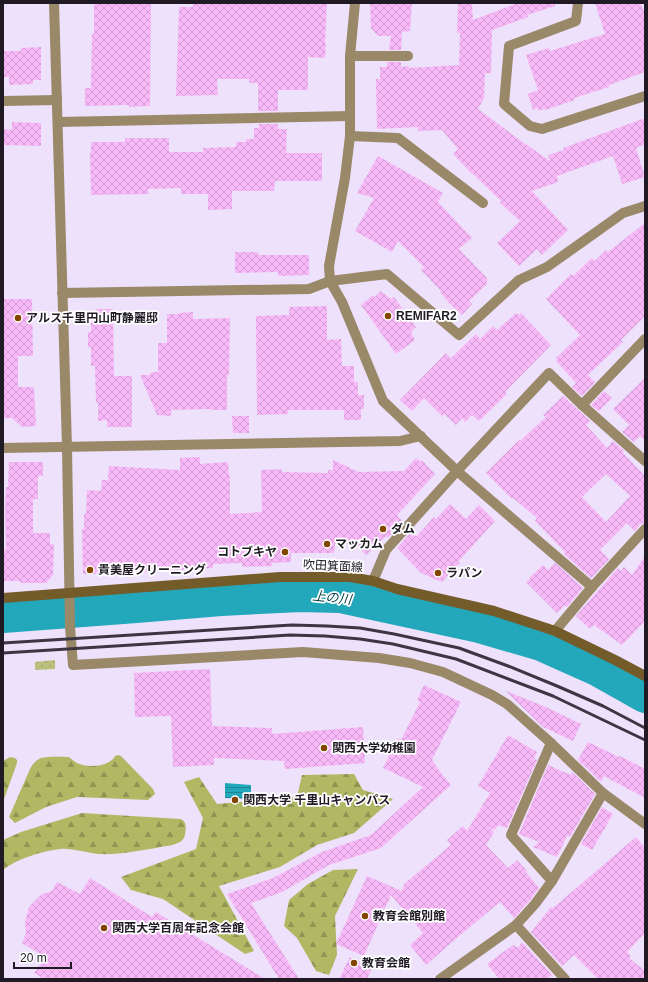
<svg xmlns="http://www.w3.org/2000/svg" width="648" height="982" font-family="Helvetica,'Noto Sans JP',sans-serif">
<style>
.forest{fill:url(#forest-firs)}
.garden{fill:url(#garden-dots)}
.water{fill:url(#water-rules)}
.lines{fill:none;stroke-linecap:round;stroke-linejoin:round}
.river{stroke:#23a7ba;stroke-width:34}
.building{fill:url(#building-cross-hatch);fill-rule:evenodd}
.street{stroke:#998969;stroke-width:10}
.secondary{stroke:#735c2a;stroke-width:10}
.rail{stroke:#3c3643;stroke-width:3}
.poi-dot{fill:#814500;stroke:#fff;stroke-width:1.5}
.labels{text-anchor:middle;stroke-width:3.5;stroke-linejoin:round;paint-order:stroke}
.poi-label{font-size:12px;font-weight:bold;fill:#1f1a24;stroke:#fff;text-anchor:start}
.street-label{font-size:12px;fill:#1f1a24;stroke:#fff}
.water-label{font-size:13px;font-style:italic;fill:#0a424a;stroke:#fff}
</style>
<defs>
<pattern id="forest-firs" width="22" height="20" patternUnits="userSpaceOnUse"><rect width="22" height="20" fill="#b0b864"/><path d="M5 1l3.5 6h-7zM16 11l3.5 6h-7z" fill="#8f9552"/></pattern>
<pattern id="garden-dots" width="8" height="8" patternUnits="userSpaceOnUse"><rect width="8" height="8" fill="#b8c07b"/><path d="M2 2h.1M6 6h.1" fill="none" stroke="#9ea46a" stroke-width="1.8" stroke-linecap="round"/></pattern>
<pattern id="water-rules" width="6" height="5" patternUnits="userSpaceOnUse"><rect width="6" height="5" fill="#23a7ba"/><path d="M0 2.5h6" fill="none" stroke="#1e8797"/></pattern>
<pattern id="building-cross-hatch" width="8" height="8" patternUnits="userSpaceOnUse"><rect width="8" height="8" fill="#f8b9f9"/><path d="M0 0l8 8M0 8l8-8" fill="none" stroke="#d49ed5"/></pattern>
</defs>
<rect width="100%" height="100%" fill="#eee1fc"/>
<g class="forest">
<path d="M 118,755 L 121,756 L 153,789 L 155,794 L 148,800 L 77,797 L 46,807 L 15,823 L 9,817 L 30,769 C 32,765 35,761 39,759 C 44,756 62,757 69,757 C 71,759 74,761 77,763 C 87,768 110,767 115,756 Z"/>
<polygon points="10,757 15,758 17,760 17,763 3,802 3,761"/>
<polygon points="354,774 363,790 393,799 354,833 317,845 280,867 219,886 254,951 245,954 163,899 131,890 121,877 196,849 203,818 184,782 199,777 217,804 297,797 302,775"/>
<path d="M 82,813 L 181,819 C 187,822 186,828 185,835 C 184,838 183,840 180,842 C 173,846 164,846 156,848 C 138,851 118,855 99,854 C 86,853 72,848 60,849 C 43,851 16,859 3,870 L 3,840 L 21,832 Z"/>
<polygon points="358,869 335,916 337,955 329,975 316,971 297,938 284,926 289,900 308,884 333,870"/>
</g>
<polygon class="garden" points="55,660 55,669 35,670 35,662"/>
<polygon class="water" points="225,783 251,785 251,799 225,798"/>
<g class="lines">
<polyline class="river" points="3,616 136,606 221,599 300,595 340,596 479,626 541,644 597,669 645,696"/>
</g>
<g class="building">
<polygon points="94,3 151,3 150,106 129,107 129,105 85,106 85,88 91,88 92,34 94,34"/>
<polygon points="193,3 327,3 325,44 326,44 325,58 308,57 308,90 278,90 278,111 258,111 258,83 249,83 249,79 217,79 218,95 176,96 179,7 193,7"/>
<polygon points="370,3 412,3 410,31 402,32 401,50 389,50 391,36 378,36 371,28"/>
<polygon points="458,3 472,3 473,20 518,3 555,3 555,6 527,15 528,17 492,30 491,73 485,73 484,98 478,109 517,138 550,161 548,155 564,150 563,148 645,118 645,144 636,148 645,177 622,184 613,156 557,176 558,182 532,191 568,230 542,255 537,249 519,266 497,243 520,221 500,203 501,201 473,174 472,174 453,154 458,149 442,130 418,131 418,127 377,129 376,79 380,79 380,67 387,67 387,62 401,62 401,67 409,66 409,68 459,65 460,33 457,33"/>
<polygon points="595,3 640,3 645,13 645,72 609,85 609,87 574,98 575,100 545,110 544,109 539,111 538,108 533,110 528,94 538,90 526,55 549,48 550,51 605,34"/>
<polygon points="41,47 41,80 33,80 33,84 9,85 9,77 3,77 3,51 21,51 21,48"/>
<polygon points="12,122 41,123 41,146 3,145 3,129 12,130"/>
<polygon points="259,124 278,124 278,129 287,129 286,153 322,153 322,181 275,181 274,191 232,191 232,209 208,210 208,194 181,194 181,188 148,189 149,194 91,195 90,152 91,152 91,142 125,142 125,138 169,138 169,152 203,152 203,148 236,147 236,142 246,142 246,139 254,139 254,128 259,128"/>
<polygon points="378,156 443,193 438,202 472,238 459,249 487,278 487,284 469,301 472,304 462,315 449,303 440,292 441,291 421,270 424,267 398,241 392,252 355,231 374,198 357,193"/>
<polygon points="645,223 645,316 621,340 623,342 588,375 595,382 582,396 572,387 576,383 556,361 557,360 556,358 580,335 546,299 571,274 573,276 592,258 595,261 606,250 608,252"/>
<polygon points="235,252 258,252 258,255 309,255 309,275 278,276 278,272 235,273"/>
<polygon points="381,291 391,299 394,297 416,327 411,332 415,340 396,354 361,305 373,295 375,297"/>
<polygon points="3,299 32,299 33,356 18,356 18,387 34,387 36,426 22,427 12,418 3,418"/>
<polygon points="327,306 327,340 341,339 342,366 354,366 354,382 358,382 358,395 364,395 364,409 361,409 361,420 344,420 344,410 288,410 288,414 257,415 256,316 289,315 289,307"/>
<polygon points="96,309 113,309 114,376 132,376 132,427 107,427 107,420 98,421 98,403 96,402 95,366 91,366 91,347 88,347 88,332 91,332 91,321 96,321"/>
<polygon points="193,312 193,319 230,318 229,375 227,375 227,410 210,410 210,409 171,410 171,416 157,415 140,375 150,375 151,372 158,372 158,343 167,343 167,314 179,314 179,313"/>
<polygon points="516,313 519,315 521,313 551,345 505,392 507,394 479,421 472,415 465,422 462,418 456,425 444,414 442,416 424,398 412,411 400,400 446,353 451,358 476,334 480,339 493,326 497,330"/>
<polygon points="645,378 645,441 640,436 634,442 622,432 629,425 613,409"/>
<polygon points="604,391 612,398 599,411 591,405"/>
<path d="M 563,396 L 590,421 L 586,425 L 607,448 L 613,441 L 624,451 L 623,453 L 645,476 L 645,523 L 640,524 L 635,531 L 627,523 L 600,550 L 609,559 L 591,578 L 564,554 L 565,552 L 535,521 L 537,518 L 513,498 L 512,499 L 486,473 L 519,440 L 520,441 L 546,417 L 543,415 ZM 606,474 L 630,496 L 606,522 L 582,497 Z"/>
<polygon points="232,416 249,416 249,433 233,433"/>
<polygon points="200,457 200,464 228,462 229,476 230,476 230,514 262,512 261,470 282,469 282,472 328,473 328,470 333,470 333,460 359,472 404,471 416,458 421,462 422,460 435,474 397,515 403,522 388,538 386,536 366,555 355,544 335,544 334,553 291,553 291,562 272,563 272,566 242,567 242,563 213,564 213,568 117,574 83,574 82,529 84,529 84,514 86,514 87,490 101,491 102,480 108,480 109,466 180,470 180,458"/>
<polygon points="9,462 43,462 43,476 38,476 38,499 33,499 33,533 50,533 50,544 54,544 53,575 46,583 20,583 20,581 3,581 4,550 6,550 5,508 6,487 8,487"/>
<polygon points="450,504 466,519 479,505 495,521 458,562 460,563 442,582 421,573 397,548 412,531 416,537 434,517 436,519"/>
<polygon points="645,556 645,621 622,645 594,625 590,629 576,616 618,568 621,571 624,567 632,575"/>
<polygon points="555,563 583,588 567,607 565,605 557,613 526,582 530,579 529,578 543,565 548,570"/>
<polygon points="210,669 212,726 272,728 272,734 363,727 365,763 285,769 284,761 214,758 214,765 173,767 171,716 135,717 134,673"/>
<polygon points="424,685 461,702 432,760 441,773 451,785 381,848 329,865 282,892 251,903 299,979 279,979 227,894 273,878 322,852 371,835 423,787 383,768 398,738 401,740 420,702 417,700"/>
<polygon points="506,691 546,707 581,724 573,741 543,727"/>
<polygon points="508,735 537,752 534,759 537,760 507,828 498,825 495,830 490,827 494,832 486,845 508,868 517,860 527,871 526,872 539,888 530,900 514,918 500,902 458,937 426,965 410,945 423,933 391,895 364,956 336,944 367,876 402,891 404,884 451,845 447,840 463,826 467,831 490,793 478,786"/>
<polygon points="588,742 619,757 620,756 645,769 645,798 604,776 601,782 578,760"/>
<polygon points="548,765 571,775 572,772 595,794 570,837 567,836 557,857 533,847 539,842 519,834"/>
<polygon points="602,807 613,814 592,850 581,844"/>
<polygon points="636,837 645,848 645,933 627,952 631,956 629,958 645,971 645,979 598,979 574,955 562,966 531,932 551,907 553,908"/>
<polygon points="90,878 152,917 156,912 265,979 44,979 34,973 45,957 22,943 26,933 25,922 29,907 42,894 52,891 57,882 80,894"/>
<polygon points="522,942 552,975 547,979 499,979 487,964 513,945 518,948"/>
<polygon points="350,957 372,968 367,979 339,979"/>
</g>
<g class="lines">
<g class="street">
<polyline points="54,3 67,447 70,627 73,665 303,652 379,658 410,663 443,672 492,695 507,704 551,743 603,793 645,824"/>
<polyline points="355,3 350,56 350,136 345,178 329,266 330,281 342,302 383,401 457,471 592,587"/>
<polyline points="578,3 576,21 509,46 504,104 530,126 542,129 645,96"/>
<polyline points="350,56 408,56"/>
<polyline points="3,101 57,100"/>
<polyline points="58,122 350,116"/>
<polyline points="350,136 398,138 483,203"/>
<polyline points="62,293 309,289 330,281 387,274 459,335 519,280 547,267 623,213 645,206"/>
<polyline points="582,405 645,461"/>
<polyline points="3,448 400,441 421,436"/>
<polyline points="373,581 386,550 457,471 549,373 582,405 645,339"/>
<polyline points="555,631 592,587 645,529"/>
<polyline points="552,881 603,793"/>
<polyline points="516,925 565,979"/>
<polyline points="440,979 516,925 535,904 552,881 511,835 551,743"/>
</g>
<polyline class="secondary" points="3,598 280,577 350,577 373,581 397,589 494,611 555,631 615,660 645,676"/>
<g class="rail">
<polyline points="3,643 292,625 327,626 360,628 394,634 459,648 508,666 557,686 603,706 645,728"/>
<polyline points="3,653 290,635 325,636 360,639 393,644 456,659 553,696 645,740"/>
</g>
</g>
<g class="poi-dot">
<circle cx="388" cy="316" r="4"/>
<circle cx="18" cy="318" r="4"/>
<circle cx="383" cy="529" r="4"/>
<circle cx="327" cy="544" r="4"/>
<circle cx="285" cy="552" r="4"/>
<circle cx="90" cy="570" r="4"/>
<circle cx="438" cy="573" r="4"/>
<circle cx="324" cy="748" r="4"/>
<circle cx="235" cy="800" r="4"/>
<circle cx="365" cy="916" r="4"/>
<circle cx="104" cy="928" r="4"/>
<circle cx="354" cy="963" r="4"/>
</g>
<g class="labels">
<g class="poi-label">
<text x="396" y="320">REMIFAR2</text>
<text x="26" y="322">アルス千里円山町静麗邸</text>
<text x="391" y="533">ダム</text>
<text x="335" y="548">マッカム</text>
<text x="277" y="556" text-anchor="end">コトブキヤ</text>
<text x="98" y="574">貴美屋クリーニング</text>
<text x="446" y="577">ラパン</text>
<text x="332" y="752">関西大学幼稚園</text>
<text x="243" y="804">関西大学 千里山キャンパス</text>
<text x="373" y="920">教育会館別館</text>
<text x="112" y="932">関西大学百周年記念会館</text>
<text x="362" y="967">教育会館</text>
</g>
<g class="street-label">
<text transform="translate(333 566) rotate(3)" y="4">吹田箕面線</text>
</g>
<g class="water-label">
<text transform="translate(332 597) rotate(6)" y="5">上の川</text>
</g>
</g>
<rect width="648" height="982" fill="none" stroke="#1f1a24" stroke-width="8"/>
<path d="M14 962v6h57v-6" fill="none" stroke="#1f1a24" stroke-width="2"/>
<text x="20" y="962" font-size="12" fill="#1f1a24" stroke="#ffffff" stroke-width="3" paint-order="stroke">20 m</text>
</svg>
